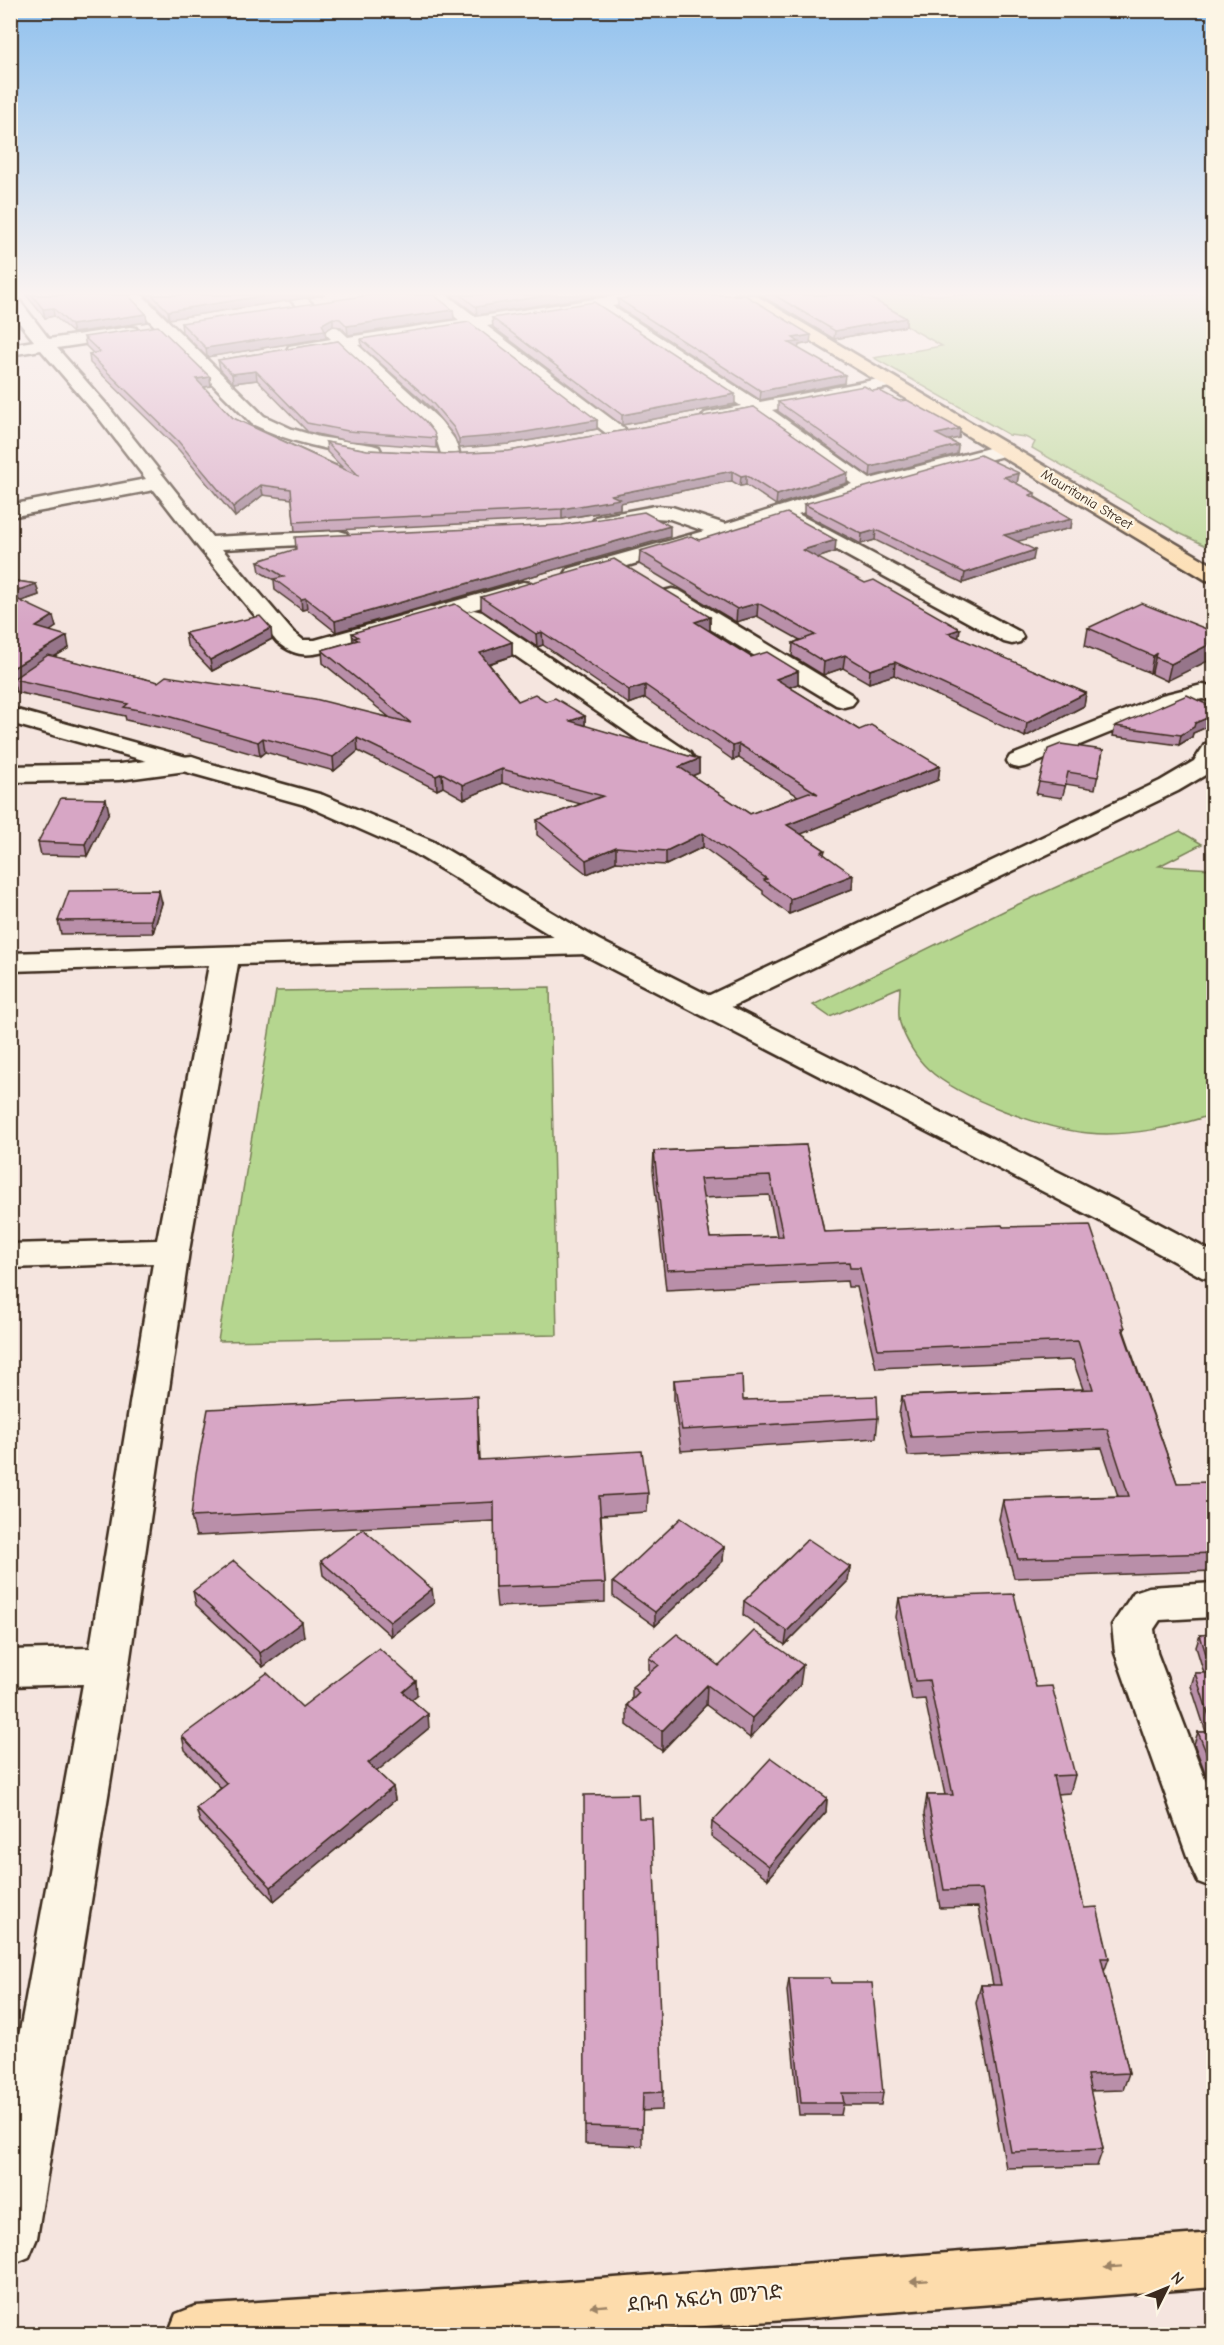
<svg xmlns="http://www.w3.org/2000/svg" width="1224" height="2345" font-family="'Comic Neue','Noto Sans Ethiopic',sans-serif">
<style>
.green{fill:#b5d68f;stroke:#788056;stroke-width:1.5}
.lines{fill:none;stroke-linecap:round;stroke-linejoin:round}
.minor-casing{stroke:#3b2a1e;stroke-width:5}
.tertiary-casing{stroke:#3b2a1e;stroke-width:5}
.primary-casing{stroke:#3b2a1e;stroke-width:5}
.minor{fill:#fcf5e5;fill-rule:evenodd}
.tertiary{fill:#fcf5e5;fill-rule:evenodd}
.primary{fill:#fddcac;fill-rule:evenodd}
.wall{fill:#b98fa9;stroke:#3b2a1e;stroke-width:1.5;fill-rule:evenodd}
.shaded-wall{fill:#96748a;stroke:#3b2a1e;stroke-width:1.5}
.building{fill:#d7a6c5;stroke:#3b2a1e;stroke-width:1.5;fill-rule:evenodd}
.oneway{fill:#9c8365}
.labels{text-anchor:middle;stroke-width:4.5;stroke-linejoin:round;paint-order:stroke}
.far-street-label{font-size:14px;fill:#3b2a1e;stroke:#fcf5e5}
.near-street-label{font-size:20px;fill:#3b2a1e;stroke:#fcf5e5}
</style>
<rect width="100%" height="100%" fill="#f5e5df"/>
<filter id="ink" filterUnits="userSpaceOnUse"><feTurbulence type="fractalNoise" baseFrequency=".0167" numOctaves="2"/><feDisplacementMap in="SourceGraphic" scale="12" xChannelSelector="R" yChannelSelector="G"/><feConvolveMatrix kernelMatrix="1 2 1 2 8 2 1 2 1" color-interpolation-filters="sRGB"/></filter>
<g filter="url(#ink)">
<g class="green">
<polygon points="851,295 1213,295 1213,549 1179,533 1032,448 1035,442 1025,437 1009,435 874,358 942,346"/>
<path d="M 1180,831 L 1202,844 L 1159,866 L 1213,869 L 1213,1114 C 1177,1127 1127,1137 1088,1133 C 1045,1129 960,1099 928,1069 C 916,1058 905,1039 900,1023 C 897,1012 900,998 900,987 L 830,1017 L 813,1005 L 1010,908 Z"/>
<polygon points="550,987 557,1335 218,1341 276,991"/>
</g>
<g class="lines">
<g class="minor-casing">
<g id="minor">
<path d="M 10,295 L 16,296 L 49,339 L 130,327 L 136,328 L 138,332 L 136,336 L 130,337 L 57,348 L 107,405 L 212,537 L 339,531 L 346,533 L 349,537 L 346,541 L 339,543 L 222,549 L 293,632 L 303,640 L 315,640 L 523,582 L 531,583 L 534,588 L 531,593 L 324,652 C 304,657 293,655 277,642 L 199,548 L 154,490 L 10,517 L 10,505 L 146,479 L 95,413 L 41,350 L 10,355 L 10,345 L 34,341 L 10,311 Z"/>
<path d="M 124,295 L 142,295 L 264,416 L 292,429 L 319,437 L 372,445 L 379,447 L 381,451 L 379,455 L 372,457 C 330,450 290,443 252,424 Z"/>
<polygon points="285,295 303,295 348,337 459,320 428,295 447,295 476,317 621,295 663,295 655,300 612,306 760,402 889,377 895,378 898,382 895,386 772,410 870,479 1004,444 1011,446 1013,450 1011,454 874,490 798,514 1020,632 1023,637 1020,642 1012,644 1004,642 789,524 786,520 787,518 584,579 576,580 568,579 565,574 568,569 704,531 670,519 655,518 603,527 596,525 593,521 596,517 655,506 672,507 725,524 852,484 754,414 711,422 705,421 702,417 705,413 741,406 595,309 487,326 625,429 627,433 625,437 611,437 469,328 358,345 441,421 455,440 460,456 457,460 443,460 437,441 427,429 341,348 295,355 289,354 287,350 289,346 331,339"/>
<polygon points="672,589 680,591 852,695 856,700 852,705 844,707 836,705 664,601 661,596 664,591"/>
<polygon points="474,610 482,612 690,753 693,758 690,763 681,765 672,763 466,622 463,617 466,612"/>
<polygon points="1202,685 1214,686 1214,700 1202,699 1178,705 1028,766 1019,768 1010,766 1007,761 1010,756 1162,695"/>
<polygon points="1214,742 1212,771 1178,791 719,1013 708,1016 697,1013 693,1007 697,1001 1160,781 1194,761 1205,744"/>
<polygon points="192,756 201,759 205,764 201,769 119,780 10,782 10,766 119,764"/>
<polygon points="587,936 597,939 601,945 597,951 587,954 238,964 189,1251 129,1665 37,2238 29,2257 10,2265 10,2086 83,1684 10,1686 10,1650 90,1648 153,1263 10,1268 10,1244 157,1240 209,965 10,971 10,953"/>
<polygon points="1214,1583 1214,1617 1160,1620 1154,1629 1157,1653 1214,1803 1214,1888 1198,1882 1191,1867 1115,1653 1112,1625 1134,1592 1149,1587"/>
</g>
</g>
<g class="tertiary-casing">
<polygon id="tertiary" points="10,708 323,795 432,841 597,939 1128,1207 1214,1253 1214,1280 1202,1277 1104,1223 577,951 414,853 305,805 10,723"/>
</g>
<g class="primary-casing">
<g id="primary">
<polygon points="735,295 755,295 1214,566 1214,581 1206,580"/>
<polygon points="1214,2233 1214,2287 600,2334 168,2334 176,2314 196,2306 507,2286"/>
</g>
</g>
<use href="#minor" class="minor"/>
<use href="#tertiary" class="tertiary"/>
<use href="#primary" class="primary"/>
</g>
<g class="wall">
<polygon points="26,295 128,295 146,314 147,322 73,333 54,316 45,318"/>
<polygon points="146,295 325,295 169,319"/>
<polygon points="451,295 603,295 477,315"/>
<polygon points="760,295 865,295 906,318 906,326 834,339"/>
<polygon points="618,299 810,343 799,345 798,348 844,383 760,400 618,307"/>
<polygon points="453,310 454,319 348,335 341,327 333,326 325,331 326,338 207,357 182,332 181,323"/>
<polygon points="492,318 735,404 622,425 493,327"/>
<polygon points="84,337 210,377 211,386 204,387 233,418 343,468 327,452 326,442 367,450 449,454 509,451 754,407 847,483 776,505 746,485 740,486 732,481 620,503 620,509 562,519 295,532 292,499 263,495 235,517 179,450 90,363 89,354 93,353 86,346"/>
<polygon points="361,339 597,420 597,429 509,444 459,448 454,436 431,408 362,347"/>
<polygon points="338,341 436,438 436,448 348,441 308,432 257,380 233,383 220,369 218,360"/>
<polygon points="873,391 899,401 960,429 959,438 949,440 958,445 957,454 870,477 778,411 778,402"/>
<polygon points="1019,473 1017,483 1016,483 1035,493 1035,497 1072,519 1071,528 1017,541 1033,560 963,583 875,540 861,544 804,514 804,504"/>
<polygon points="670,537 336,632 307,609 302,610 275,590 274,580 260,572 258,561"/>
<polygon points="699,540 835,552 817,558 958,638 1086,693 1084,706 1025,737 894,675 869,683 843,668 823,675 792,656 793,643 800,640 757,616 736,622 639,564 640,551"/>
<polygon points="10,580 36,584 39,595 22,601 56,627 50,631 69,648 54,657 158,682 389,717 323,663 322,650 353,641 352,633 512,642 512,656 489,664 518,701 546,701 585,716 585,726 699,759 699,773 692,776 750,814 798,796 739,758 733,760 645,698 629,704 543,645 537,647 481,610 481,597 710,617 710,630 709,631 751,657 798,671 798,684 789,687 859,730 940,766 938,780 800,834 825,850 824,854 852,889 789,914 763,894 763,891 703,847 666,865 616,862 587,874 537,835 537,820 581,804 502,783 464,799 443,787 437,790 358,751 334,771 265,752 260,756 166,729 126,720 125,716 16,692 13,680 10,680"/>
<polygon points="1088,628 1214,632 1167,681 1152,674 1152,672 1150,673 1085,646"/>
<polygon points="185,633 272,639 212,671 187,645"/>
<polygon points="1214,708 1214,724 1193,733 1192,737 1179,745 1113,736 1115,726"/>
<polygon points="1103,750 1095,789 1066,784 1062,798 1036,794 1039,782"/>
<polygon points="109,812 87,856 41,855 38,842"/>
<polygon points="162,903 153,933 61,934 58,921"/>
<path d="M 806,1145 L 824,1232 L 1003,1227 L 1125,1328 L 1124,1331 L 1177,1483 L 1214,1496 L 1214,1571 L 1014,1578 L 999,1519 L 1003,1500 L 1118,1496 L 1102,1448 L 908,1456 L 899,1415 L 902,1396 L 1083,1389 L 1073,1360 L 876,1368 L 857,1287 L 848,1287 L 847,1281 L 666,1290 L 653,1170 L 654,1151 ZM 769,1195 L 777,1236 L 710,1238 L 703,1198 Z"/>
<polygon points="674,1380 743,1400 878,1418 876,1438 681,1451 674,1400"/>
<polygon points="478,1416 480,1460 648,1493 647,1512 601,1515 605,1583 605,1602 497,1607 495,1587 495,1521 196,1536 191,1517"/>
<polygon points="724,1547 723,1561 655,1626 613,1596 613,1582"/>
<polygon points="321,1561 434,1603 391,1636 323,1575"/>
<polygon points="850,1567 848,1581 785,1645 743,1615 744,1601"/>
<polygon points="193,1591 304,1636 263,1667 196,1605"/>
<polygon points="899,1598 1036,1687 1075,1775 1070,1793 1057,1794 1084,1908 1109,1958 1104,1972 1129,2073 1123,2090 1090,2091 1103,2149 1097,2166 1006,2168 976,2003 981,1985 993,1985 978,1907 940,1908 924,1814 927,1795 945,1795 925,1699 912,1700 896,1617"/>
<polygon points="1214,1634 1214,1790 1212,1790 1194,1744 1198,1732 1206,1732 1191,1686 1195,1673 1204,1673 1196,1647 1200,1635"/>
<polygon points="649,1658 719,1666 800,1685 750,1738 706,1705 662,1751 627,1725 627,1705 632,1700 632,1687 649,1673"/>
<polygon points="417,1695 411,1700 429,1728 376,1771 393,1787 395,1800 274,1901 200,1822 196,1808 221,1788 185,1750 182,1736 302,1707"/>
<polygon points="827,1798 826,1812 768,1879 711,1836 712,1822"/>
<polygon points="639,1818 663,2092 662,2110 642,2111 642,2146 585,2144 585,2126"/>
<polygon points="789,1978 831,1983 883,2093 881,2105 843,2105 841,2115 799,2115 787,1991"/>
</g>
<g class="shaded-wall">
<polygon points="270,295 325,295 169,319 168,311"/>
<polygon points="550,295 603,295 477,315 476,307"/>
<polygon points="53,308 54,316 45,318 43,309"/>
<polygon points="453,310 454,319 348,335 347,326"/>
<polygon points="146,314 147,322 73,333 71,325"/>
<polygon points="333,318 333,326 325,331 326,338 207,357 206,348 322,324"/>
<polygon points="906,318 906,326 834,339 835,331"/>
<polygon points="811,335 810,343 799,345 798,350 789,343 793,338"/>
<polygon points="256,371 257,380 233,383 232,374"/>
<polygon points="845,375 844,383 760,400 761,391"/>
<polygon points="210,377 211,386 197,388 196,379"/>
<polygon points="735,394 735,404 622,425 622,415"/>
<polygon points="597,420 597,429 509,444 459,448 459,439"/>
<polygon points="960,429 959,438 935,443 936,434"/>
<polygon points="958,445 957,454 870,477 871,467"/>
<polygon points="732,471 732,481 620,503 620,509 562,519 562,509 611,495"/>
<polygon points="848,473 847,483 776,505 777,495"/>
<polygon points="1019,473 1017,483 1003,487 1004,477"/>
<polygon points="746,475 746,485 740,486 741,476"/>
<polygon points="261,485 263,495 235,517 233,507"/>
<polygon points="1072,519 1071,528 1003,545 1004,535"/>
<polygon points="670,526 670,537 336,632 335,621"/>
<polygon points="876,530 875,540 861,544 862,534"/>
<polygon points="836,540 835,552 802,563 803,550"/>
<polygon points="1035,550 1033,560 963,583 965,573"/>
<polygon points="36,584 39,595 10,605 10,593"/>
<polygon points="306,598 307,609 302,610 301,599"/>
<polygon points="758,603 757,616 736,622 737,609"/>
<polygon points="53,616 56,627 38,639 36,627"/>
<polygon points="710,617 710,630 694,635 695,622"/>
<polygon points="271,628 272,639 212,671 210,660"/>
<polygon points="960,629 958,642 948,633"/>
<polygon points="542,632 543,645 537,647 536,634"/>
<polygon points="67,636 69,648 16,679 13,679 11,669"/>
<polygon points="512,642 512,656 481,666 480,653"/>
<polygon points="1214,642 1214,658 1167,681 1171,664"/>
<polygon points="1156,654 1152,672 1150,673 1153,656"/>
<polygon points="845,655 843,668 823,675 824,662"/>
<polygon points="895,662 894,675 869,683 870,670"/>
<polygon points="798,671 798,684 775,692 776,679"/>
<polygon points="645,685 645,698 629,704 629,690"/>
<polygon points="1086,693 1084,706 1025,737 1027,723"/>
<polygon points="1214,715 1214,724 1193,733 1192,737 1179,745 1181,735 1195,723"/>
<polygon points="585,716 585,729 570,721"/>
<polygon points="263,738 265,752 260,756 258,742"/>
<polygon points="357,738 358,751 334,771 333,757"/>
<polygon points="739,744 739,758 733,760 733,746"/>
<polygon points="699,759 699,773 679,781 679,767"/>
<polygon points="940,766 938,780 786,840 787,825"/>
<polygon points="502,769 502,783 464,799 463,785"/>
<polygon points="442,773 443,787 437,790 436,776"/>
<polygon points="106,799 109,812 87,856 85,844"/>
<polygon points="703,833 703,847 666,865 666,851"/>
<polygon points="616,847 616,862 587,874 586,860"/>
<polygon points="853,875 852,889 789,914 790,899"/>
<polygon points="159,890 162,903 153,933 151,920"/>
<polygon points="724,1547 723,1561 655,1626 655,1612"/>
<polygon points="850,1567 848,1581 785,1645 787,1631"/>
<polygon points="432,1589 434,1603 391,1636 390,1622"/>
<polygon points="302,1622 304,1636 263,1667 260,1653"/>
<polygon points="803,1665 800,1685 750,1738 752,1718"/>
<polygon points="416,1681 417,1695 404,1705 403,1692"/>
<polygon points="707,1685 706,1705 662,1751 662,1731"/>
<polygon points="428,1714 429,1728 370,1777 368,1763"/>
<polygon points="393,1787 395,1800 274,1901 271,1887"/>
<polygon points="827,1798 826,1812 768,1879 769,1866"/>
</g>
<g class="building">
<polygon points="32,295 128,295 146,314 71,325 53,308 43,309"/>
<polygon points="152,295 270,295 168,311"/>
<polygon points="370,295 434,295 453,310 347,326 340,319 333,318 322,324 325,330 206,348 181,323"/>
<polygon points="461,295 550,295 476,307"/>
<polygon points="647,295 745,295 811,335 793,338 799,342 789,343 845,375 761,391 618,299"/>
<polygon points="774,295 865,295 906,318 835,331"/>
<polygon points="594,302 735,394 622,415 492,318"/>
<polygon points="469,322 597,420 508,435 459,439 454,428 430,400 361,339"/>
<polygon points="158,326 210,377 196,379 233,418 359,476 326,442 367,450 449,454 509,451 754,407 848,473 777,495 746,475 741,476 732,471 611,495 620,499 562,509 294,522 291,489 261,485 233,507 178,441 89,354 100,352 84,337"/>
<polygon points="338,341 425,421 434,432 436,438 348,431 307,423 256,371 232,374 218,360"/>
<polygon points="864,386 873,391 878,390 899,401 907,400 960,429 936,434 958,445 871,467 778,402"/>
<polygon points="980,455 1019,473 1004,477 1035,493 1030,495 1072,519 1004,535 1035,550 965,573 876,530 862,534 804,504"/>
<polygon points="644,512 670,526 335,621 306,598 301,599 274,579 284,577 258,561 296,549 295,537 562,525"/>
<polygon points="787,513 836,540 803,550 865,583 874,580 960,629 948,633 1086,693 1027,723 895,662 870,670 845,655 824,662 793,643 815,635 758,603 737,609 640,551 691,536 699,540"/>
<polygon points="614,559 710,617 695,622 751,657 767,652 798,671 776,679 859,730 871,725 940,766 787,825 825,850 821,852 853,875 790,899 764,880 767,879 703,833 666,851 616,847 586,860 537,820 603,796 502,769 463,785 442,773 436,776 357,738 333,757 263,738 258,742 164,715 124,707 128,704 13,679 48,655 158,682 166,676 315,699 411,723 322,650 358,640 354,638 358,637 352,633 455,604 512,642 480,653 518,701 535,694 546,701 555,698 585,716 570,721 699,759 679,767 750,814 809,792 818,794 739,744 733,746 645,685 629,690 542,632 536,634 481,597"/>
<polygon points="10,580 36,584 10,593"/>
<polygon points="10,596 53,616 36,627 67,636 11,669"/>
<polygon points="1141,603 1214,632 1214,642 1171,664 1155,657 1156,654 1153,656 1088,628"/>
<polygon points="260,616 271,628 210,660 185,633"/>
<polygon points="1187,695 1214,708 1214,715 1195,723 1194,727 1181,735 1115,726"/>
<polygon points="1061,744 1103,750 1098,777 1068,772 1065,786 1039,782 1048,749"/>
<polygon points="61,798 106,799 85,844 38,842"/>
<polygon points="159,890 151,920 58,921 69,891"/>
<path d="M 806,1145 L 824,1232 L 1002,1225 L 1003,1227 L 1090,1225 L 1125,1328 L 1122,1328 L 1177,1483 L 1208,1482 L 1214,1496 L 1214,1553 L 1018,1559 L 1003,1500 L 1129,1496 L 1107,1429 L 911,1437 L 902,1396 L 1093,1389 L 1078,1341 L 878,1349 L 860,1268 L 850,1268 L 849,1262 L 667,1270 L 654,1151 ZM 770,1176 L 783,1236 L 710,1238 L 700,1179 Z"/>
<polygon points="742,1375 743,1400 877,1396 878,1418 682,1430 674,1380"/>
<polygon points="477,1396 479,1460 642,1451 648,1493 599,1496 605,1583 495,1587 494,1502 191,1517 196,1473 208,1409"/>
<polygon points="681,1518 724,1547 655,1612 613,1582"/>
<polygon points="363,1529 432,1589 390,1622 321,1561"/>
<polygon points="808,1539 850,1567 787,1631 744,1601"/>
<polygon points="234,1561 302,1622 260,1653 193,1591"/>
<polygon points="1014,1594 1036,1687 1052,1686 1075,1775 1053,1776 1084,1908 1097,1907 1109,1958 1101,1958 1129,2073 1087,2075 1103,2149 1011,2152 981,1985 1001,1985 982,1889 944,1890 927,1795 953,1795 929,1680 915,1681 899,1598"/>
<polygon points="754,1631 803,1665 752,1718 707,1685 662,1731 627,1705 639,1693 632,1687 659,1665 649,1658 677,1634 719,1666"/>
<polygon points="1214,1634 1214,1731 1195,1673 1212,1673 1200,1635"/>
<polygon points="379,1648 416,1681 403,1692 428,1714 368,1763 393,1787 271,1887 196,1808 227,1784 182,1736 267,1673 302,1707"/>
<polygon points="1198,1732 1214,1732 1214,1772"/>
<polygon points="771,1758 827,1798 769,1866 712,1822"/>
<polygon points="638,1794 639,1818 652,1818 663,2092 643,2093 642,2128 585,2126 584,1795"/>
<polygon points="789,1978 830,1978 831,1983 872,1983 883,2093 842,2093 844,2103 801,2103"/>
</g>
<defs><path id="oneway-solid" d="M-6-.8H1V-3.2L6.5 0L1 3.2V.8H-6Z" transform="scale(1.5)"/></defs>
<g class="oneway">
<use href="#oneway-solid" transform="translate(1113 2267) rotate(176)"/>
<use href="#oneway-solid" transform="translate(919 2281) rotate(176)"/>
<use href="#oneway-solid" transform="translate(599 2306) rotate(175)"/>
</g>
</g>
<linearGradient id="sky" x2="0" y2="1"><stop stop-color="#90c1ee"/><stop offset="0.47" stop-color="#faf3f1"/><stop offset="1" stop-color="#faf3f1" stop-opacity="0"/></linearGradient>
<rect width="1224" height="624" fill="url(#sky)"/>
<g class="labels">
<g class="far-street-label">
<text transform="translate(1087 499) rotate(31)" y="5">Mauritania Street</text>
</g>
<g class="near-street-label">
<text transform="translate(705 2298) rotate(-5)" y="7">ደቡብ አፍሪካ መንገድ</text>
</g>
</g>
<rect width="1224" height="2345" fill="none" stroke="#fcf5e5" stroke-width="36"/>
<rect x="18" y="18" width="1188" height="2309" fill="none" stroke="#3b2a1e" stroke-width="2" filter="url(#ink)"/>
<g transform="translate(1167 2288) rotate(47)" stroke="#fcf5e5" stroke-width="4.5" paint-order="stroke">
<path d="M0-4.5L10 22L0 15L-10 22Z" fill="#3b2a1e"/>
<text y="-9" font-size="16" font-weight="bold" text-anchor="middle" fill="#3b2a1e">N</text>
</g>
</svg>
